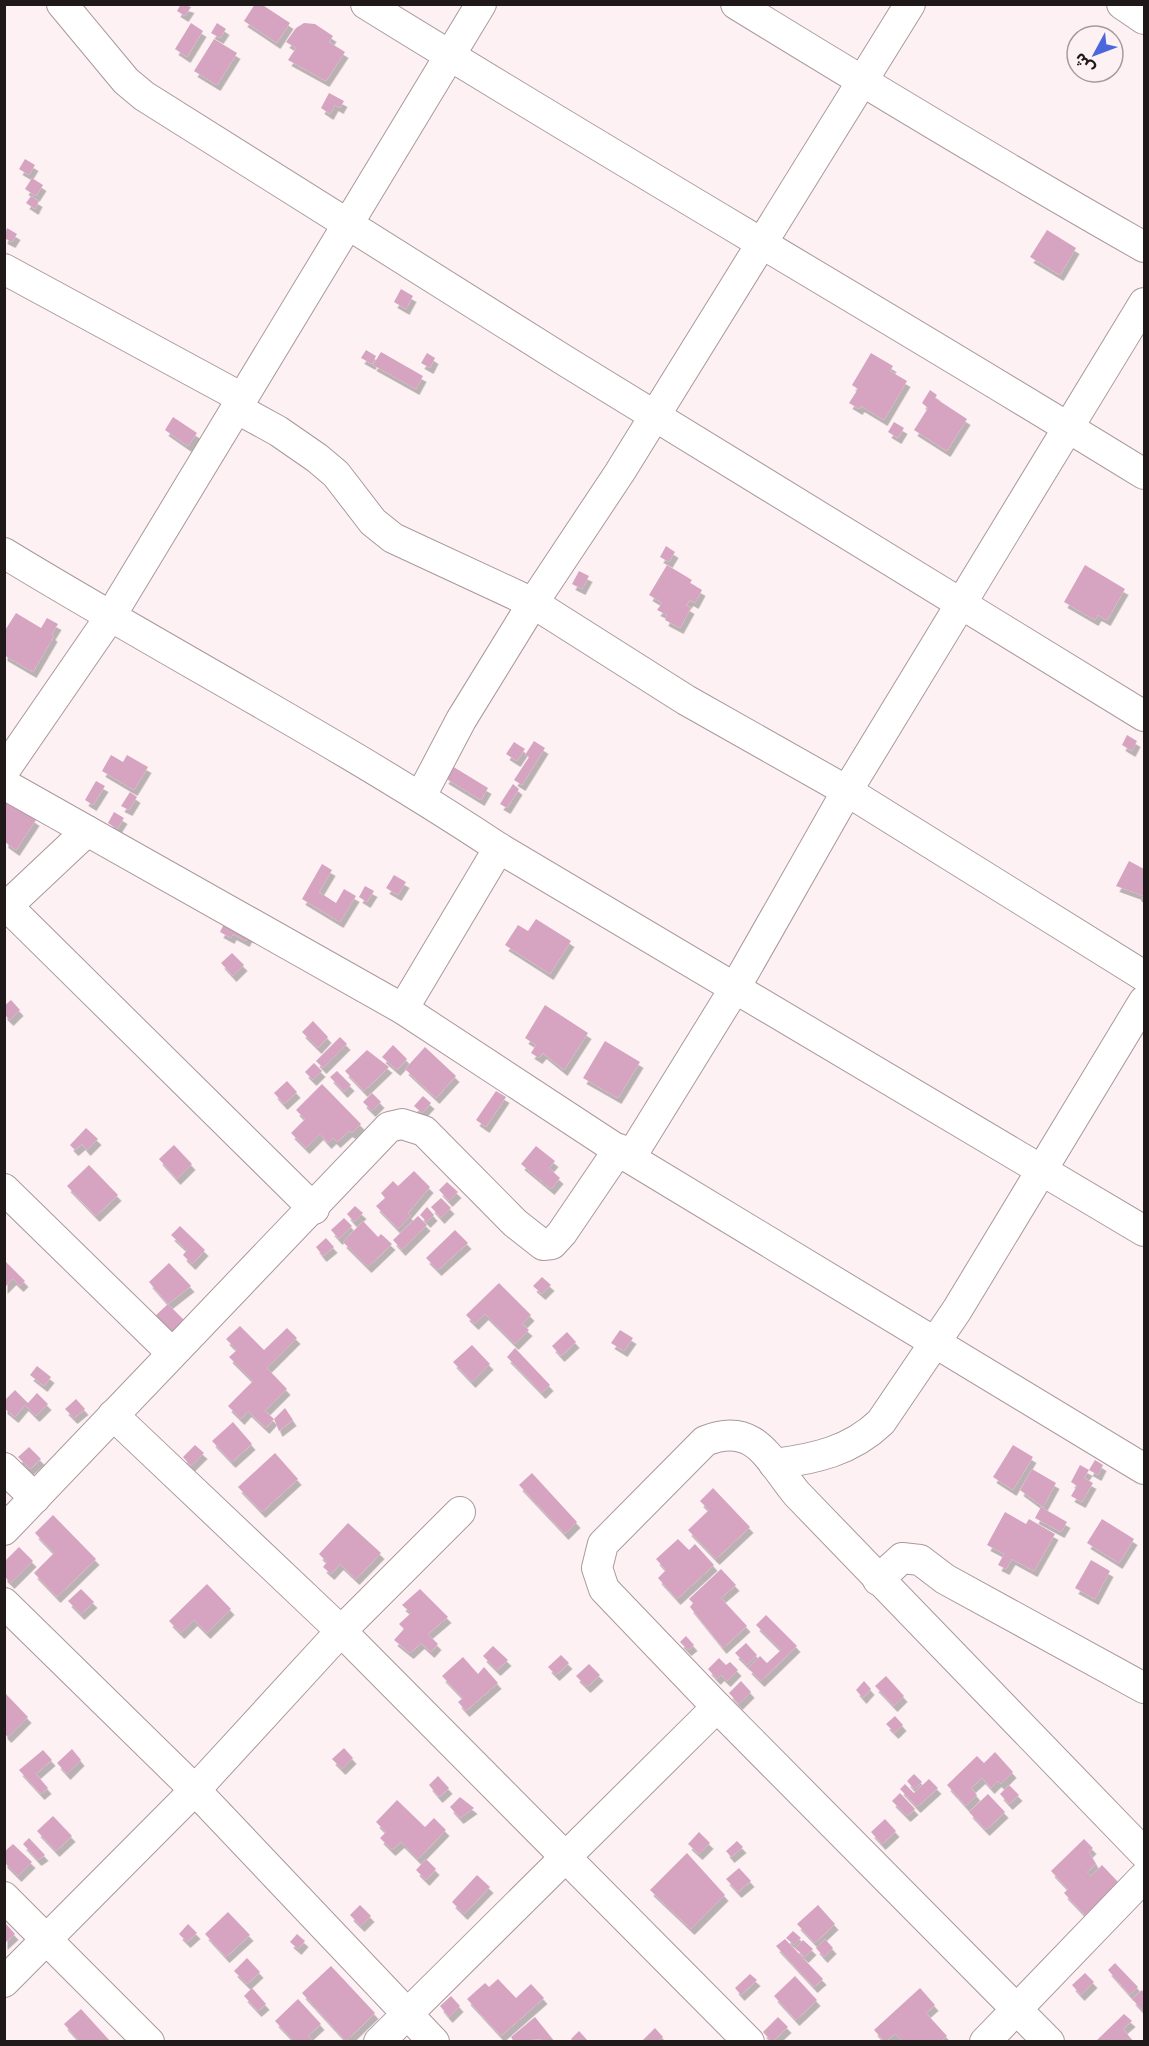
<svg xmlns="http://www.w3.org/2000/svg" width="1149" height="2046" font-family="Raleway,'Noto Sans Arabic',sans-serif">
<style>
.building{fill:#d6a4c0;filter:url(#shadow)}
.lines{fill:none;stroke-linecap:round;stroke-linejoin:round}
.minor-casing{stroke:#a9999d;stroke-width:32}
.minor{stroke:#fff;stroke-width:30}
</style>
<defs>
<filter id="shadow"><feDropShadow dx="3.5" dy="6" stdDeviation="0" flood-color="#0004"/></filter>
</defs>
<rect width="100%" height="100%" fill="#fef1f4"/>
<g class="building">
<polygon points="181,4 191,7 185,16 177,11"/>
<polygon points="255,4 261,4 290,23 277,43 244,21"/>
<polygon points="191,23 203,31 187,57 175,49"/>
<polygon points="217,23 226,29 220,38 211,33"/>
<polygon points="304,23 315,24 333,36 329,42 345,52 326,81 288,60 296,48 286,42 296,28"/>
<polygon points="214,39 237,53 217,85 194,71"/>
<polygon points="329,93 344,101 340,108 335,105 330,114 321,108"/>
<polygon points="25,159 35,165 29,175 19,169"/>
<polygon points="32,178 43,185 36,196 25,189"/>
<polygon points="31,196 39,201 35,209 26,203"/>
<polygon points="7,228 17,234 12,242 4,238"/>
<polygon points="1047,230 1076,248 1060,275 1030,257"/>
<polygon points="401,289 413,296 406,309 394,302"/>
<polygon points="366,350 376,356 372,364 361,358"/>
<polygon points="381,352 423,376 416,389 373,365"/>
<polygon points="427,353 435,358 430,368 421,363"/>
<polygon points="871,353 893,366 890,371 907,381 884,420 861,406 859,409 849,403 858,389 852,385"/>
<polygon points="930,390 937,395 935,398 967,419 947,451 914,430 928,408 922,403"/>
<polygon points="173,417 197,433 188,446 165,430"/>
<polygon points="894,422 904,428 898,438 888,432"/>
<polygon points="666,546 675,552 669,562 660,557"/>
<polygon points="667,565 692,580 690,583 702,590 695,603 690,600 686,605 691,608 680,628 665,620 667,615 657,610 662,603 649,595"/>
<polygon points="1085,565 1125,589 1107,620 1098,615 1095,620 1064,602"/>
<polygon points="579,571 589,576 582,589 572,584"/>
<polygon points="16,613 41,628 47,618 58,624 52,634 54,636 33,672 4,655 4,632"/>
<polygon points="1127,735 1137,741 1132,751 1122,745"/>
<polygon points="534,741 545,748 522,785 514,780 529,757 525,755"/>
<polygon points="514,742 525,749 517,761 506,754"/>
<polygon points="111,755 123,762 127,755 148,767 134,790 102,771"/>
<polygon points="452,766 488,788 481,800 445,778"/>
<polygon points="96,781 105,786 93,805 85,800"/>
<polygon points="513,784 519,789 507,808 500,804"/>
<polygon points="130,792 137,797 129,810 121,806"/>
<polygon points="5,798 36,820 16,850 5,842"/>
<polygon points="114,812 124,818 117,829 108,823"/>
<polygon points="1129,861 1144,869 1144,903 1141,901 1144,896 1116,886"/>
<polygon points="322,864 332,870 319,892 336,903 344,889 356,896 340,922 302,899"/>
<polygon points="394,875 406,882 398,895 386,888"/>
<polygon points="365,886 374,891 367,902 359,897"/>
<polygon points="536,919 571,941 550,974 505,945 518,925 528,931"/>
<polygon points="226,920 250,934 246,941 233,934 231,938 220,932"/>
<polygon points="232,953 244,965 233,976 221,963"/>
<polygon points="11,1000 20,1010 10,1020 4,1014 4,1006"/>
<polygon points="545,1005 588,1033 564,1070 543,1053 539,1058 531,1053 536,1045 525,1038"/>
<polygon points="313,1021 328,1037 318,1048 302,1032"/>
<polygon points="340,1037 347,1044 323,1068 316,1061"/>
<polygon points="605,1041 640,1062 618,1098 583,1078"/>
<polygon points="393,1045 407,1059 397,1070 382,1057"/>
<polygon points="425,1047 456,1076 436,1098 405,1069"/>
<polygon points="367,1050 389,1067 364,1091 345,1071"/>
<polygon points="314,1063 322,1071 313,1080 305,1072"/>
<polygon points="337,1071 351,1085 344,1092 330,1077"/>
<polygon points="287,1081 297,1092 284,1104 274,1093"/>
<polygon points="322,1084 361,1124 352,1133 349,1131 337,1142 333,1138 328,1143 320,1134 306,1148 291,1133 305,1119 296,1110"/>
<polygon points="496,1091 506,1097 486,1127 476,1120"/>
<polygon points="372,1093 381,1102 372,1111 363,1102"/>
<polygon points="423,1096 431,1103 422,1113 414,1106"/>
<polygon points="86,1128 98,1139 87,1150 82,1144 75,1150 70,1145"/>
<polygon points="174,1145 192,1164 177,1179 159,1159"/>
<polygon points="536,1146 555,1161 549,1168 560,1178 551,1189 521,1164"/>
<polygon points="89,1165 118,1195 96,1216 67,1186"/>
<polygon points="414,1171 430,1187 408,1213 411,1216 398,1229 376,1206 385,1198 381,1193 393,1181 398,1186"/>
<polygon points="447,1182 458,1192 449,1201 439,1190"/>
<polygon points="441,1198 451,1208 441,1218 431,1207"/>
<polygon points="355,1206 363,1213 354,1222 347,1214"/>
<polygon points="427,1207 434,1215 427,1222 420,1215"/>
<polygon points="418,1216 427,1225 402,1250 393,1240"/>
<polygon points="344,1218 352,1226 339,1239 331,1230"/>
<polygon points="363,1221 378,1237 381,1234 392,1244 368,1267 343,1242"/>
<polygon points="180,1226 205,1250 192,1264 183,1255 187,1250 171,1235"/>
<polygon points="455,1230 468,1243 438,1270 426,1258"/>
<polygon points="326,1238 334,1247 323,1256 316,1247"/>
<polygon points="4,1260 25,1281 20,1286 13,1279 4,1288"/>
<polygon points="169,1263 191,1286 168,1304 149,1282"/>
<polygon points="542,1277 551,1285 542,1294 533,1286"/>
<polygon points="499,1283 531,1315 522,1324 529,1330 515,1344 485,1314 475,1324 466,1315"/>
<polygon points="168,1304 185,1321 172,1334 154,1317"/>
<polygon points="240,1326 264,1350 287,1328 297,1338 267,1368 287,1389 265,1411 274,1419 266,1428 248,1411 241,1419 228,1406 253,1381 229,1357 237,1350 226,1339"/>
<polygon points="620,1330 633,1338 624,1351 611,1343"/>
<polygon points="567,1332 576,1342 561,1356 552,1346"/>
<polygon points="472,1345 490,1364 472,1382 453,1362"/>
<polygon points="515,1348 550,1385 542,1393 507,1357"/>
<polygon points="37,1366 51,1377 44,1386 30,1375"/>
<polygon points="15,1390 28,1403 37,1393 48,1404 36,1416 25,1405 15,1417 4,1408 4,1401"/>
<polygon points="76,1399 85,1409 74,1418 65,1409"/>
<polygon points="285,1408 293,1420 279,1431 274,1419"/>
<polygon points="233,1422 252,1444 232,1462 212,1441"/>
<polygon points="195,1445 204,1453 191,1466 183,1457"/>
<polygon points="1013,1445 1033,1457 1013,1490 993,1477"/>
<polygon points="29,1447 41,1459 30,1469 18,1457"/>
<polygon points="275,1453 298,1479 262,1512 238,1487"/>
<polygon points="1095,1460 1103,1465 1098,1475 1089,1470"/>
<polygon points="1080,1465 1089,1470 1084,1478 1093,1483 1082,1502 1071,1496 1077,1486 1071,1482"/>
<polygon points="1032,1469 1056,1483 1043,1507 1020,1490"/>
<polygon points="532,1473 577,1522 565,1534 519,1485"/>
<polygon points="713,1488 750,1527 716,1559 688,1530 709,1510 700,1501"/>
<polygon points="1041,1507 1067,1522 1061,1532 1035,1518"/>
<polygon points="1005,1512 1026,1524 1029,1519 1055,1534 1034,1571 1012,1559 1006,1569 998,1565 1004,1554 987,1545"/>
<polygon points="53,1515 96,1559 57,1597 34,1573 54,1553 35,1533"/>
<polygon points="1102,1519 1134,1539 1119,1563 1087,1543"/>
<polygon points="348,1523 381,1553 356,1579 340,1564 331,1574 323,1567 327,1562 319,1554"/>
<polygon points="678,1539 689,1550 695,1544 714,1565 677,1599 658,1578 666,1570 656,1559"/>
<polygon points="19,1547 33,1561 11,1583 4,1576 4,1562"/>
<polygon points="1091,1560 1110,1571 1095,1599 1075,1588"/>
<polygon points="721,1569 736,1585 721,1598 747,1626 723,1648 690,1607 693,1603 689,1599"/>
<polygon points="207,1584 231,1609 207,1633 194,1620 181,1633 169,1621"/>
<polygon points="81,1589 94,1602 81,1614 68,1601"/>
<polygon points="420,1589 448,1617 428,1634 438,1644 431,1652 421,1643 410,1653 394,1640 404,1629 399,1624 411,1613 402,1605"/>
<polygon points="766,1615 797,1646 761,1681 748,1668 760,1656 767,1663 781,1650 756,1625"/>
<polygon points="686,1636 694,1645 688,1650 680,1642"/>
<polygon points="746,1643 757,1655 747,1665 735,1653"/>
<polygon points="493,1646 508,1660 497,1670 483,1656"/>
<polygon points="561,1655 569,1663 556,1675 548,1667"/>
<polygon points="463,1657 478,1674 484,1667 498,1683 466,1711 458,1702 463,1698 442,1676"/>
<polygon points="719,1658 726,1665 730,1662 738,1670 727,1681 721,1675 717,1679 708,1669"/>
<polygon points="589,1664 600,1675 587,1687 576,1676"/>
<polygon points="886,1676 904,1696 894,1706 875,1686"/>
<polygon points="741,1681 751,1692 739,1704 729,1693"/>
<polygon points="864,1681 871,1689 863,1698 856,1690"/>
<polygon points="4,1692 28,1717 8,1737 4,1733"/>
<polygon points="895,1716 903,1725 895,1733 886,1724"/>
<polygon points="344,1748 353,1758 342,1769 332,1759"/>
<polygon points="72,1749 81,1760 67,1774 57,1763"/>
<polygon points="43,1750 52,1760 36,1774 48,1788 41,1794 19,1770"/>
<polygon points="995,1752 1013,1772 1001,1784 998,1781 991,1788 982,1778 971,1788 977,1795 966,1806 947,1785 977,1756 984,1763"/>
<polygon points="914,1774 922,1782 914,1789 907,1781"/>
<polygon points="438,1776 449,1788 439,1797 429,1785"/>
<polygon points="929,1779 938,1788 917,1807 900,1789 905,1784 914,1793"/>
<polygon points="1009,1785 1019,1795 1009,1804 1000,1794"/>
<polygon points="900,1793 915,1809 907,1816 892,1801"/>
<polygon points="988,1794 1005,1812 986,1830 969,1812"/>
<polygon points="460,1797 474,1808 460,1818 450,1807"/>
<polygon points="397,1800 425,1827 434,1818 446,1830 418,1859 401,1842 392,1850 380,1838 386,1832 376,1822"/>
<polygon points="53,1816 72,1836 56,1851 37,1831"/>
<polygon points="885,1819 896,1831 882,1844 871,1832"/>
<polygon points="699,1832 710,1843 699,1854 688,1844"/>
<polygon points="29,1838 45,1855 38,1860 23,1844"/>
<polygon points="1084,1839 1093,1848 1089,1852 1096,1864 1087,1872 1091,1876 1102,1865 1119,1883 1085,1915 1064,1893 1068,1889 1051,1871"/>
<polygon points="737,1841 743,1847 731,1857 726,1851"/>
<polygon points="13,1844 32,1862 18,1876 4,1862 4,1852"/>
<polygon points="687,1853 725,1895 691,1929 650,1890"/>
<polygon points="426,1859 436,1869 426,1880 416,1870"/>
<polygon points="739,1868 751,1881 738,1892 726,1879"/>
<polygon points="477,1875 490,1887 464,1914 452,1902"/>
<polygon points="360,1905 371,1916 361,1926 350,1915"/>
<polygon points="818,1905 835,1924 815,1943 797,1924"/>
<polygon points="228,1912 250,1935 226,1957 205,1934"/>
<polygon points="6,1924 15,1934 4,1944 4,1925"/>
<polygon points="188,1924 197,1933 187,1942 179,1934"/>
<polygon points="793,1931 801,1938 794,1945 786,1938"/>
<polygon points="297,1934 305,1941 298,1949 290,1942"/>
<polygon points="785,1939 823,1979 814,1987 776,1946"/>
<polygon points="825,1939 833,1948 824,1957 816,1948"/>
<polygon points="803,1940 813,1949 805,1957 795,1948"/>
<polygon points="247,1958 260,1972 247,1984 234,1971"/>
<polygon points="1115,1963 1138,1987 1130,1995 1108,1970"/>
<polygon points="331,1966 375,2013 346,2041 302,1993"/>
<polygon points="1085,1973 1094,1982 1081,1995 1072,1985"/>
<polygon points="750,1974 757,1980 741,1995 735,1988"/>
<polygon points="795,1976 817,2000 796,2020 774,1996"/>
<polygon points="498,1979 516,1998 531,1984 544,1998 501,2036 467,1999 485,1983 489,1987"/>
<polygon points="252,1988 266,2004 258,2011 244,1996"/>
<polygon points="920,1988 935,2005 926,2013 947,2036 941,2042 903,2042 895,2034 885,2042 874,2030"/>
<polygon points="1142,1990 1144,1993 1144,2012 1132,1999"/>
<polygon points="451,1996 460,2006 449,2017 440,2006"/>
<polygon points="298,1999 321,2024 308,2036 314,2042 295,2042 275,2021"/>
<polygon points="81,2009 111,2042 80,2042 64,2024"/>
<polygon points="1124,2014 1132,2021 1123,2029 1134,2042 1095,2042"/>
<polygon points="535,2017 555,2042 538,2039 514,2042 511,2037"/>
<polygon points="778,2017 788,2027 772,2042 763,2032"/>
<polygon points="655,2028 663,2037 658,2042 641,2042"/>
<polygon points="579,2031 589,2042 573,2042 571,2039"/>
</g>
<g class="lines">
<g class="minor-casing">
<g id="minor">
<polyline points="62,4 126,81 144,96 567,362 1144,716"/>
<path d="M 366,4 C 624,164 886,315 1144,474"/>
<path d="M 736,4 C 871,87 1007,169 1144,247"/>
<polyline points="1122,4 1144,19"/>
<polyline points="4,269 242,398"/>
<polyline points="236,408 278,431 317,458 336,474 373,522 393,538 533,603 686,700 847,791 1144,976"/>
<path d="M 4,553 C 168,653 339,742 499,848 L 1144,1231"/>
<polyline points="4,771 110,617 481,4"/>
<polyline points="4,784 403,1009 630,1158 1144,1469"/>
<polyline points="421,796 461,720 533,603 620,472 910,4"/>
<polyline points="4,903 314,1209"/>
<polyline points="4,909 87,831"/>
<polyline points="403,1009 499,848"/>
<polyline points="630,1158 735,988 847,791 1144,303"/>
<polyline points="4,1189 172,1353"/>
<polyline points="113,1415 341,1631 749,2042"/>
<path d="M 774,1464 C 814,1459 851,1451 881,1422 L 957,1310 L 1144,1001"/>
<polyline points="4,1468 35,1498"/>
<polyline points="4,1530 389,1127 402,1124 424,1131 515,1223 543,1245 552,1244 562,1233 619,1149"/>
<polyline points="878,1580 902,1558 920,1560 945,1579 1144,1688"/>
<polyline points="4,1603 195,1790 434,2042"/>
<polyline points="4,1897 149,2042"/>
<polyline points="4,1982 195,1790 341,1631 460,1512"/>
<polyline points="379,2042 717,1707"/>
<polyline points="985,2042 1144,1877"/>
<path d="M 1049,2042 L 717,1707 L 604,1589 L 597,1568 L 603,1544 L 705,1441 C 756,1420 770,1462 797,1494 L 1144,1853"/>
</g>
</g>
<use href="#minor" class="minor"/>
</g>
<rect width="1149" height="2046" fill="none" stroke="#1f191a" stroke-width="12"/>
<g transform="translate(1095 54) rotate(229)"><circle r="28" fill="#fef1f4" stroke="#a59b9d" stroke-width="1.5"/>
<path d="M0-4.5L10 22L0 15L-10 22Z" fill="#4a67db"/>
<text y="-9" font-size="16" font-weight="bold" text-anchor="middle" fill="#1f191a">ش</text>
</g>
</svg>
